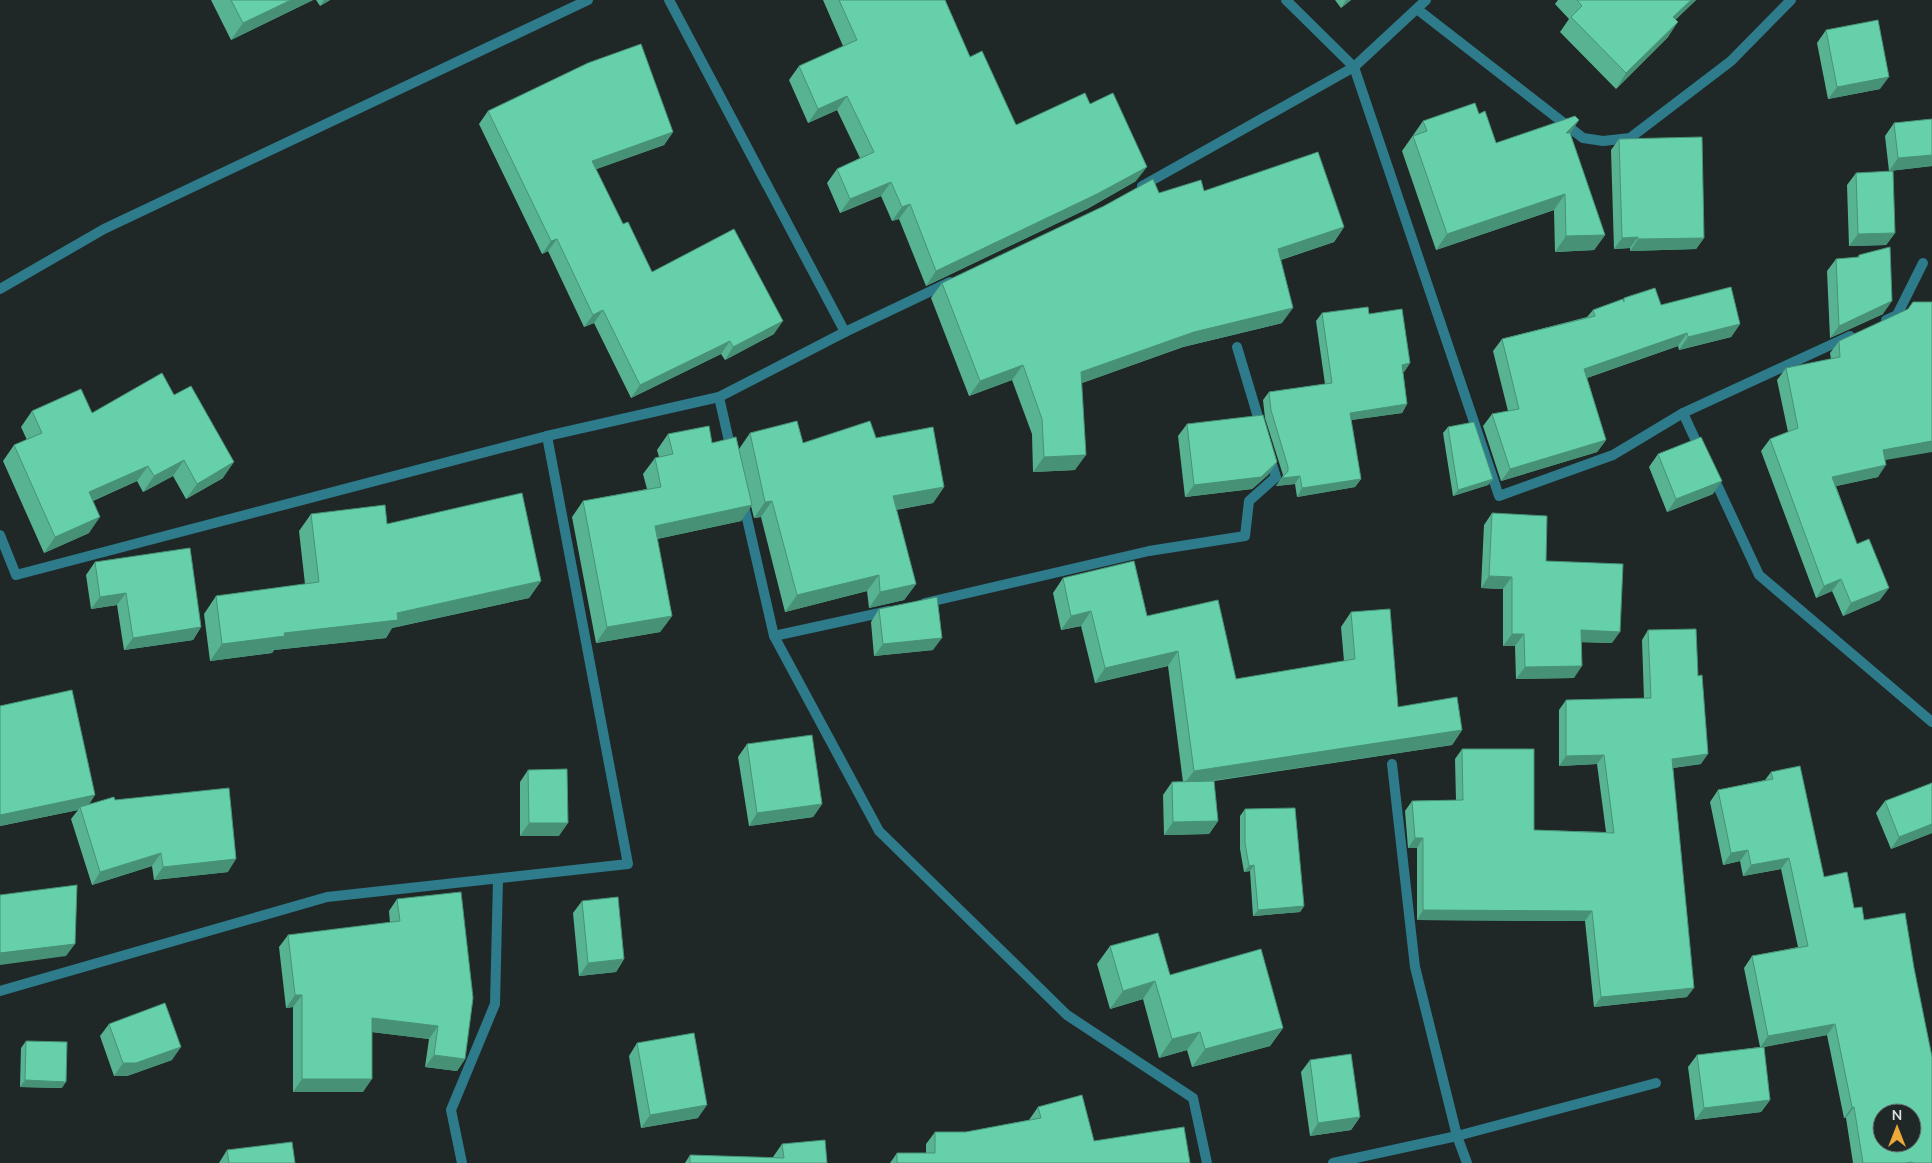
<svg xmlns="http://www.w3.org/2000/svg" width="1932" height="1163" font-family="'Nunito Sans',sans-serif">
<style>
.lines{fill:none;stroke-linecap:round;stroke-linejoin:round}
.minor{stroke:#2d7b8b;stroke-width:10}
.wall{fill:#58b392}
.shaded-wall{fill:#479277}
.building{fill:#66d0aa;stroke:#479277;fill-rule:evenodd}
</style>
<rect width="100%" height="100%" fill="#202827"/>
<g class="lines">
<g class="minor">
<polyline points="1286,0 1354,67 1499,496 1613,455 1683,413 1701,452"/>
<polyline points="1417,9 1583,138 1603,141 1630,138 1731,61 1791,0"/>
<polyline points="1142,186 1354,67 1426,0"/>
<polyline points="0,289 104,229 588,0"/>
<polyline points="1886,320 1897,315 1923,263"/>
<polyline points="845,332 950,282"/>
<polyline points="1237,347 1261,427"/>
<polyline points="719,397 731,450"/>
<polyline points="1683,413 1850,336"/>
<polyline points="1713,476 1759,575 1932,722"/>
<polyline points="743,501 774,636 879,831 1067,1015 1193,1098 1207,1163"/>
<polyline points="0,535 16,575 547,436"/>
<polyline points="925,603 1149,551 1245,536 1249,501 1276,477 1269,455"/>
<polyline points="774,636 889,611"/>
<polyline points="1392,764 1415,967 1457,1136 1467,1163"/>
<polyline points="0,991 327,897 628,864 547,436 719,397 845,332 669,0"/>
<polyline points="462,1163 451,1110 495,1004 498,879"/>
<polyline points="1333,1163 1457,1136 1656,1083"/>
</g>
</g>
<g class="wall">
<polygon points="211,0 313,0 231,40"/>
<polygon points="316,0 330,0 320,6"/>
<polygon points="823,0 945,0 970,57 1016,125 1090,104 1136,181 1087,209 926,286 899,219 892,221 881,196 840,213 827,183 837,169 860,158 837,110 808,123 789,80 799,66 843,46"/>
<polygon points="1335,0 1351,0 1341,8"/>
<polygon points="1558,0 1696,0 1676,19 1668,37 1616,89 1560,32 1569,19 1555,4"/>
<polygon points="1826,30 1880,89 1828,99 1817,43"/>
<polygon points="488,111 673,132 664,145 596,169 623,224 652,272 774,334 725,360 721,354 631,398 594,323 584,327 548,251 542,254 479,124"/>
<polygon points="1479,114 1496,143 1579,120 1570,133 1605,235 1594,250 1555,252 1554,210 1436,250 1402,151 1423,121"/>
<polygon points="1932,119 1932,166 1889,171 1885,136 1894,123"/>
<polygon points="1619,139 1704,238 1696,249 1630,251 1630,248 1614,249 1611,150"/>
<polygon points="1856,173 1895,233 1886,245 1849,246 1847,185"/>
<polygon points="1204,191 1344,227 1334,242 1281,260 1282,323 1183,347 1082,383 1075,470 1033,472 1032,434 1012,380 969,396 931,298 942,283 1159,193"/>
<polygon points="1859,255 1883,314 1830,338 1827,271 1836,259 1857,258"/>
<polygon points="1624,298 1661,305 1740,324 1731,337 1679,350 1678,346 1587,378 1606,440 1597,452 1501,481 1483,426 1492,414 1508,411 1493,351 1502,339 1587,317 1593,310 1623,300"/>
<polygon points="1322,313 1369,314 1410,363 1404,372 1403,372 1407,404 1402,413 1351,420 1361,479 1355,487 1297,497 1295,484 1276,486 1282,477 1283,475 1265,418 1263,400 1269,392 1325,384 1316,321"/>
<polygon points="1839,341 1885,460 1878,477 1836,486 1857,544 1880,600 1843,616 1832,591 1816,598 1761,451 1770,439 1788,432 1777,380 1786,368 1831,359 1830,353"/>
<polygon points="32,411 92,413 223,478 186,499 173,476 143,492 137,481 93,501 89,533 44,553 3,461 14,445 27,440 21,427"/>
<polygon points="1187,424 1277,462 1268,475 1252,489 1185,497 1178,436"/>
<polygon points="1448,427 1493,479 1488,485 1453,496 1443,433"/>
<polygon points="750,433 803,443 876,438 944,487 933,503 896,510 916,584 904,600 869,608 867,591 785,612 761,517 754,518 751,506 741,521 657,539 672,616 660,632 596,643 572,517 583,501 647,489 643,474 655,458 659,457 657,450 668,434 739,449"/>
<polygon points="1658,454 1713,494 1667,512 1649,467"/>
<polygon points="1492,513 1546,561 1612,643 1582,642 1574,678 1516,679 1515,646 1503,646 1503,589 1481,588 1484,525"/>
<polygon points="311,514 387,524 541,581 529,598 392,628 386,638 274,650 272,653 210,661 204,614 216,596 305,584 299,531"/>
<polygon points="95,562 201,627 193,640 124,650 117,605 91,609 86,575"/>
<polygon points="1063,578 1147,616 1236,679 1344,661 1341,627 1351,612 1398,707 1462,730 1452,745 1208,782 1218,821 1209,834 1164,835 1163,795 1172,782 1183,782 1168,666 1095,683 1081,626 1061,630 1053,593"/>
<polygon points="879,609 933,650 874,656 871,622"/>
<polygon points="1648,630 1701,764 1673,768 1687,997 1594,1007 1585,921 1417,920 1417,848 1408,848 1405,811 1412,801 1456,800 1455,759 1462,749 1534,830 1606,832 1597,764 1559,766 1559,710 1566,700 1644,699 1642,640"/>
<polygon points="0,706 89,804 115,800 228,872 154,880 152,866 92,885 71,819 78,810 0,826"/>
<polygon points="747,744 822,804 813,817 749,826 738,757"/>
<polygon points="528,770 559,836 520,836 520,782"/>
<polygon points="1771,772 1824,877 1854,908 1864,920 1932,1163 1853,1163 1846,1118 1844,1118 1827,1035 1763,1047 1770,1100 1761,1112 1695,1120 1688,1067 1697,1055 1760,1047 1744,968 1752,956 1798,947 1781,869 1743,876 1740,861 1723,865 1710,802 1718,790 1765,780"/>
<polygon points="1885,801 1932,833 1891,849 1876,813"/>
<polygon points="1245,809 1304,906 1300,912 1253,916 1250,871 1244,872 1240,849 1240,816"/>
<polygon points="397,899 465,1059 457,1071 425,1067 429,1039 372,1032 363,1092 293,1092 293,1007 286,1008 279,947 288,935 390,923 389,911"/>
<polygon points="582,901 624,959 616,972 579,976 573,913"/>
<polygon points="1110,946 1170,975 1283,1028 1270,1046 1192,1067 1187,1050 1159,1058 1143,999 1110,1009 1097,964"/>
<polygon points="109,1024 172,1060 127,1076 114,1076 100,1036"/>
<polygon points="26,1041 62,1088 20,1087 21,1048"/>
<polygon points="637,1043 698,1118 641,1128 629,1056"/>
<polygon points="1310,1060 1360,1117 1351,1130 1310,1136 1301,1072"/>
<polygon points="1038,1107 1094,1141 1190,1163 890,1163 897,1153 926,1153 926,1144 935,1132 966,1132 1029,1120"/>
<polygon points="782,1144 827,1163 685,1163 690,1155 773,1158 773,1157"/>
<polygon points="227,1150 295,1163 219,1163"/>
</g>
<g class="shaded-wall">
<polygon points="291,0 313,0 231,40 243,23"/>
<polygon points="324,0 330,0 320,6"/>
<polygon points="1346,0 1351,0 1341,8"/>
<polygon points="1691,0 1696,0 1663,32 1673,17"/>
<polygon points="1678,22 1668,37 1616,89 1626,73"/>
<polygon points="1889,77 1880,89 1828,99 1837,87"/>
<polygon points="847,96 837,110 808,123 818,109"/>
<polygon points="1579,120 1569,135 1566,133"/>
<polygon points="673,132 664,145 583,174 592,161"/>
<polygon points="1932,155 1932,166 1889,171 1898,158"/>
<polygon points="1147,167 1136,181 1087,209 926,286 936,271"/>
<polygon points="891,182 881,196 840,213 850,199"/>
<polygon points="1565,194 1554,210 1436,250 1447,234"/>
<polygon points="910,204 899,219 892,221 902,207"/>
<polygon points="1344,227 1334,242 1268,264 1278,249"/>
<polygon points="1895,233 1886,245 1849,246 1858,234"/>
<polygon points="1605,235 1594,250 1555,252 1566,236"/>
<polygon points="1638,237 1630,248 1614,249 1622,238"/>
<polygon points="1704,238 1696,249 1630,251 1638,239"/>
<polygon points="557,239 548,251 542,254 551,241"/>
<polygon points="1892,301 1883,314 1830,338 1839,326"/>
<polygon points="1293,308 1282,323 1183,347 1071,387 1081,372 1194,332"/>
<polygon points="603,310 594,323 584,327 593,315"/>
<polygon points="783,321 774,334 725,360 733,347"/>
<polygon points="1740,324 1731,337 1679,350 1688,337"/>
<polygon points="1687,333 1678,346 1575,382 1584,369"/>
<polygon points="730,341 721,354 631,398 640,385"/>
<polygon points="1410,363 1404,372 1396,373 1402,365"/>
<polygon points="1023,365 1012,380 969,396 980,381"/>
<polygon points="1407,404 1402,413 1344,421 1350,413"/>
<polygon points="1606,440 1597,452 1501,481 1510,469"/>
<polygon points="1932,441 1932,452 1874,462 1883,450"/>
<polygon points="1086,455 1075,470 1033,472 1044,457"/>
<polygon points="184,460 173,476 143,492 154,476"/>
<polygon points="234,462 223,478 186,499 197,484"/>
<polygon points="1277,462 1268,475 1252,489 1185,497 1194,485"/>
<polygon points="1886,465 1878,477 1823,489 1832,477"/>
<polygon points="148,466 137,481 78,507 89,492"/>
<polygon points="1300,476 1295,484 1276,486 1282,478"/>
<polygon points="1361,479 1355,487 1297,497 1302,488"/>
<polygon points="1493,479 1488,485 1453,496 1458,490"/>
<polygon points="1722,481 1713,494 1667,512 1676,499"/>
<polygon points="944,487 933,503 881,512 893,496"/>
<polygon points="772,501 761,517 754,518 765,502"/>
<polygon points="752,505 741,521 643,542 655,526"/>
<polygon points="100,517 89,533 44,553 55,537"/>
<polygon points="879,575 867,591 785,612 797,595"/>
<polygon points="1489,576 1512,577 1503,589 1481,588"/>
<polygon points="1841,579 1832,591 1816,598 1824,586"/>
<polygon points="541,581 529,598 392,628 386,638 274,650 272,653 210,661 222,644 397,613"/>
<polygon points="916,584 904,600 869,608 880,592"/>
<polygon points="1889,588 1880,600 1843,616 1851,603"/>
<polygon points="126,593 117,605 91,609 100,597"/>
<polygon points="1091,611 1081,626 1061,630 1071,616"/>
<polygon points="672,616 660,632 596,643 607,627"/>
<polygon points="201,627 193,640 124,650 133,638"/>
<polygon points="1581,630 1620,632 1612,643 1573,642"/>
<polygon points="1512,634 1524,634 1515,646 1503,646"/>
<polygon points="942,638 933,650 874,656 883,644"/>
<polygon points="1178,651 1168,666 1095,683 1105,668"/>
<polygon points="1582,666 1574,678 1516,679 1525,667"/>
<polygon points="1462,730 1452,745 1183,785 1194,771"/>
<polygon points="1708,754 1701,764 1665,769 1672,759"/>
<polygon points="1604,755 1597,764 1559,766 1566,756"/>
<polygon points="95,795 87,808 80,807 78,810 0,826 0,815"/>
<polygon points="822,804 813,817 749,826 757,813"/>
<polygon points="1218,821 1209,834 1164,835 1173,822"/>
<polygon points="529,823 568,823 559,836 520,836"/>
<polygon points="1932,824 1932,833 1891,849 1899,837"/>
<polygon points="1415,838 1423,838 1417,848 1408,848"/>
<polygon points="1748,850 1740,861 1723,865 1731,853"/>
<polygon points="161,853 152,866 92,885 100,872"/>
<polygon points="1789,858 1781,869 1743,876 1751,865"/>
<polygon points="236,859 228,872 154,880 163,867"/>
<polygon points="1254,865 1250,871 1244,872 1249,866"/>
<polygon points="1304,906 1300,912 1253,916 1258,910"/>
<polygon points="1423,910 1592,911 1585,921 1417,920"/>
<polygon points="75,944 66,956 0,965 0,953"/>
<polygon points="624,959 616,972 579,976 588,963"/>
<polygon points="1155,981 1143,999 1110,1009 1123,991"/>
<polygon points="1694,988 1687,997 1594,1007 1601,997"/>
<polygon points="295,995 302,995 293,1007 286,1008"/>
<polygon points="372,1018 438,1026 429,1039 363,1031"/>
<polygon points="1835,1024 1827,1035 1760,1048 1768,1036"/>
<polygon points="1283,1028 1270,1046 1192,1067 1205,1049"/>
<polygon points="1200,1032 1187,1050 1159,1058 1172,1039"/>
<polygon points="181,1047 172,1060 127,1076 114,1076 123,1063"/>
<polygon points="434,1055 465,1059 457,1071 425,1067"/>
<polygon points="302,1079 372,1079 363,1092 293,1092"/>
<polygon points="25,1080 66,1082 62,1088 20,1087"/>
<polygon points="1770,1100 1761,1112 1695,1120 1704,1108"/>
<polygon points="707,1105 698,1118 641,1128 650,1115"/>
<polygon points="1852,1107 1854,1107 1846,1118 1844,1118"/>
<polygon points="1360,1117 1351,1130 1310,1136 1318,1123"/>
</g>
<g class="building">
<polygon points="231,0 291,0 243,23"/>
<polygon points="839,0 945,0 970,57 982,51 1016,125 1085,93 1090,104 1113,93 1147,167 1097,194 936,271 910,204 902,207 891,182 850,199 837,169 874,152 847,96 818,109 799,66 857,40"/>
<polygon points="1577,0 1691,0 1673,17 1678,22 1626,73 1571,17 1582,6"/>
<polygon points="1878,20 1889,77 1837,87 1826,30"/>
<polygon points="641,44 673,132 592,161 623,224 628,222 652,272 734,229 783,321 733,347 730,341 640,385 603,310 593,315 557,239 551,241 488,111 588,63"/>
<polygon points="1475,103 1479,114 1485,111 1496,143 1575,116 1579,120 1566,133 1570,133 1605,235 1566,236 1565,194 1447,234 1413,136 1427,131 1423,121"/>
<polygon points="1932,119 1932,155 1898,158 1894,123"/>
<polygon points="1702,137 1704,238 1638,239 1638,237 1622,238 1619,139"/>
<polygon points="1318,152 1344,227 1278,249 1293,308 1194,332 1081,372 1086,455 1044,457 1042,419 1023,365 980,381 942,283 1104,206 1153,179 1159,193 1201,180 1204,191"/>
<polygon points="1893,171 1895,233 1858,234 1856,173"/>
<polygon points="1890,247 1892,301 1839,326 1836,259 1859,257 1859,255"/>
<polygon points="1731,287 1740,324 1688,337 1687,333 1584,369 1606,440 1510,469 1492,414 1519,409 1502,339 1595,316 1593,310 1623,299 1624,302 1624,298 1655,288 1661,305"/>
<polygon points="1913,302 1932,302 1932,441 1883,450 1886,465 1832,477 1857,544 1869,539 1889,588 1851,603 1841,579 1824,586 1770,439 1798,428 1786,368 1840,357 1839,341 1908,309"/>
<polygon points="1368,307 1369,314 1402,309 1410,363 1402,365 1407,404 1350,413 1361,479 1302,488 1300,476 1282,478 1288,471 1288,467 1271,410 1269,392 1332,383 1322,313"/>
<polygon points="162,373 174,395 191,386 234,462 197,484 184,460 154,476 148,466 89,492 100,517 55,537 14,445 42,433 32,411 81,389 92,413"/>
<polygon points="1263,415 1277,462 1261,477 1194,485 1187,424"/>
<polygon points="797,421 803,443 870,421 876,438 933,427 944,487 893,496 916,584 880,592 879,575 797,595 772,501 765,502 750,433"/>
<polygon points="1474,422 1493,479 1458,490 1448,427"/>
<polygon points="709,426 712,443 736,437 752,505 655,526 672,616 607,627 583,501 661,487 655,458 673,454 668,434"/>
<polygon points="1701,437 1722,481 1676,499 1658,454"/>
<polygon points="522,493 541,581 397,613 398,620 284,633 285,636 222,644 216,596 319,582 311,514 385,505 387,524"/>
<polygon points="1492,513 1547,516 1546,561 1623,564 1620,632 1581,630 1582,666 1525,667 1524,634 1512,634 1512,577 1489,576"/>
<polygon points="190,548 201,627 133,638 126,593 100,597 95,562"/>
<polygon points="1134,561 1147,616 1218,600 1236,679 1355,659 1351,612 1390,609 1398,707 1457,697 1462,730 1194,771 1178,651 1105,668 1091,611 1071,616 1063,578"/>
<polygon points="937,597 942,638 883,644 879,609"/>
<polygon points="1696,629 1698,676 1702,675 1708,754 1672,759 1694,988 1601,997 1592,911 1423,910 1423,838 1415,838 1412,801 1463,800 1462,749 1534,749 1534,830 1614,833 1604,755 1566,756 1566,700 1651,698 1648,630"/>
<polygon points="72,690 95,795 0,815 0,706"/>
<polygon points="812,735 822,804 757,813 747,744"/>
<path d="M 1800,766 L 1824,877 L 1847,872 L 1854,908 L 1862,907 L 1864,920 L 1905,913 L 1914,968 L 1932,1057 L 1932,1163 L 1913,1163 L 1912,1162 L 1904,1163 L 1863,1163 L 1854,1107 L 1852,1107 L 1835,1024 L 1768,1036 L 1752,956 L 1808,946 L 1789,858 L 1751,865 L 1748,850 L 1731,853 L 1718,790 L 1773,779 L 1771,772 ZM 1882,1113 L 1912,1113 L 1912,1143 L 1882,1143 Z"/>
<polygon points="567,769 568,823 529,823 528,770"/>
<polygon points="1214,781 1218,821 1173,822 1172,782"/>
<polygon points="1932,783 1932,824 1899,837 1885,801"/>
<polygon points="229,788 236,859 163,867 161,853 100,872 80,807 114,797 115,800"/>
<polygon points="1295,808 1304,906 1258,910 1254,865 1249,866 1245,843 1245,809"/>
<polygon points="77,885 75,944 0,953 0,895"/>
<polygon points="461,892 473,998 465,1059 434,1055 438,1026 372,1018 372,1079 302,1079 302,995 295,995 288,935 400,921 397,899"/>
<polygon points="618,897 624,959 588,963 582,901"/>
<polygon points="1158,933 1170,975 1261,949 1283,1028 1205,1049 1200,1032 1172,1039 1155,981 1123,991 1110,946"/>
<polygon points="165,1003 181,1047 136,1063 123,1063 109,1024"/>
<polygon points="694,1033 707,1105 650,1115 637,1043"/>
<polygon points="26,1041 67,1042 66,1082 25,1080"/>
<polygon points="1764,1047 1770,1100 1704,1108 1697,1055"/>
<polygon points="1351,1054 1360,1117 1318,1123 1310,1060"/>
<polygon points="1082,1095 1094,1141 1184,1127 1190,1163 897,1163 897,1153 935,1153 935,1132 966,1132 1041,1118 1038,1107"/>
<polygon points="825,1140 827,1163 690,1163 690,1155 784,1158 782,1144"/>
<polygon points="292,1142 295,1163 229,1163 227,1150"/>
</g>
<g transform="translate(1897 1128)"><circle r="24" fill="#202827" stroke="#6b7271"/>
<path d="M0-4L9 19L0 12L-9 19Z" fill="#eca93a"/>
<text y="-8" font-size="14" font-weight="bold" text-anchor="middle" fill="#dce1e1">N</text>
</g>
</svg>
